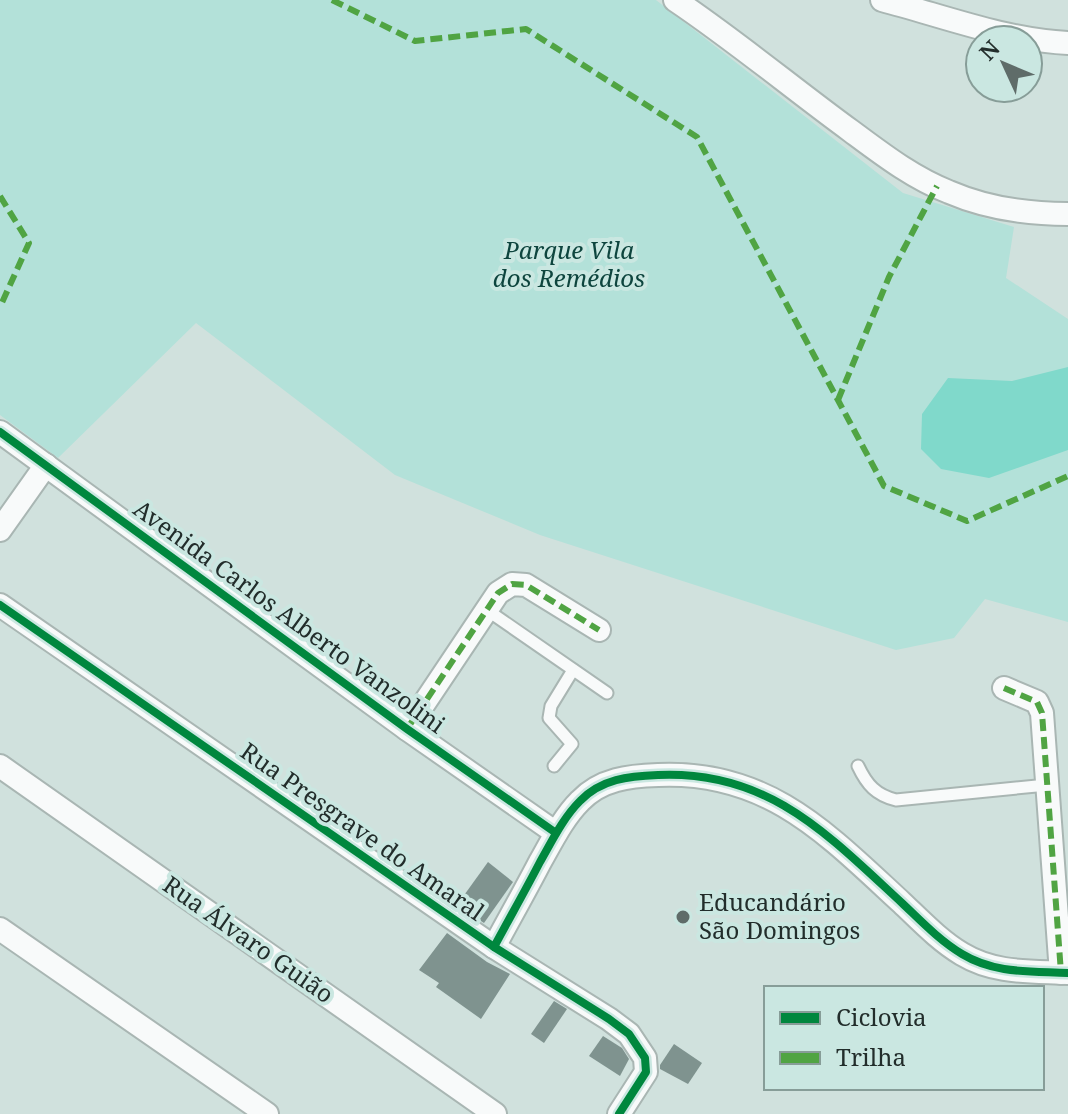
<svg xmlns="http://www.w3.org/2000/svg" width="1068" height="1114" font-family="'Noto Serif',serif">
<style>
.green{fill:#b3e1d9}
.water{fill:#80d9cb}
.building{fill:#7f938f}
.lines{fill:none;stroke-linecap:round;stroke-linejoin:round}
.service-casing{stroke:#a9b6b3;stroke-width:15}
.minor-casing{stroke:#a9b6b3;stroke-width:26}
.service{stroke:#f8fafa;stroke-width:11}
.minor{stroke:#f8fafa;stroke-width:22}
.quiet{stroke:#50a443;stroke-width:6;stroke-dasharray:12 6;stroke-linecap:butt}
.cycleway-casing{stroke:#cae7e1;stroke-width:13}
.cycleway{stroke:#00873e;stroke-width:8}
.poi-dot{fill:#5f6c69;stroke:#cae7e1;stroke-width:3}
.labels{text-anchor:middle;stroke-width:8;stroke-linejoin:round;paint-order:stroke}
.park-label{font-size:24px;font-style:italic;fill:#0e453e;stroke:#cae7e1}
.street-label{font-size:24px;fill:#222d2b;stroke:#cae7e1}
.poi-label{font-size:24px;fill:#222d2b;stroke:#cae7e1;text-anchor:start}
</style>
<rect width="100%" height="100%" fill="#d0e1dd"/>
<polygon class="green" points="0,0 656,0 903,193 1014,227 1006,278 1068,319 1068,622 985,599 954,638 896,650 540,535 395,475 196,323 58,458 0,415"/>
<polygon class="water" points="1068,367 1068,450 989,478 941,469 921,449 922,414 948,378 1012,381"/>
<g class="building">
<polygon points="488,862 513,882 484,923 457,905"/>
<polygon points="447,933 487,962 510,974 481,1019 436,987 439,983 419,970"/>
<polygon points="554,1001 567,1009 544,1043 531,1034"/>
<polygon points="603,1036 622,1048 629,1059 620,1076 589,1056"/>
<polygon points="674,1044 702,1063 688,1084 660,1069 660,1065"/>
</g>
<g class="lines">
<g class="service-casing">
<g id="service">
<polyline points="487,610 607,693"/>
<polyline points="554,766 572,744 549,718 551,706 573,670"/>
<path d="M 858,766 C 867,785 876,795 896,800 L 1047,785"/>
</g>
</g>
<g class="minor-casing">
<g id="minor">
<path d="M 675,0 C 736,41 792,88 851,131 C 882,154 913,178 949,192 C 986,208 1028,214 1068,214"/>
<path d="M 882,0 C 943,16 1005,40 1068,43"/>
<polyline points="0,432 407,729 556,833"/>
<polyline points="0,530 46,465"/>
<polyline points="0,605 494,947 609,1019 629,1034 645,1058 646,1072 619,1114"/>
<polyline points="1004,688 1037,702 1042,713 1061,973"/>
<polyline points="407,729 498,593 512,584 526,585 599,630"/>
<polyline points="0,766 495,1114"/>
<polyline points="0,929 267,1114"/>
<path d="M 494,947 C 509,919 525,891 540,862 C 552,841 563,818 580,801 C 601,779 629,776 658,775 C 768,770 827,834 902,903 C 921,921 940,941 962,954 C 995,974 1031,971 1068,973"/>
</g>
</g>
<use href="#service" class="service"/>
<use href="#minor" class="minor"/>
<g class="quiet">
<polyline points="332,0 415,41 526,29 697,137 884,486 967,521 1068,476"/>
<polyline points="0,196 29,243 0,307"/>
<polyline points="838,400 889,277 937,186"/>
<polyline points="1004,688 1037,702 1042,713 1061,973"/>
<polyline points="407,729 498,593 512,584 526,585 599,630"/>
</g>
<g class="cycleway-casing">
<g id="cycleway">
<polyline points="0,432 407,729 556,833"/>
<polyline points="0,605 494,947 609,1019 629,1034 645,1058 646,1072 619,1114"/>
<path d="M 494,947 C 509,919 525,891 540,862 C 552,841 563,818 580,801 C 601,779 629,776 658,775 C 768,770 827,834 902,903 C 921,921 940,941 962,954 C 995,974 1031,971 1068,973"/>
</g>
</g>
<use href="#cycleway" class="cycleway"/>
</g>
<circle class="poi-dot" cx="683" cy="917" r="8"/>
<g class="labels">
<g class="park-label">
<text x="569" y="259">Parque Vila<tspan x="569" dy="28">dos Remédios</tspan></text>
</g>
<g class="street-label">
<text transform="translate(289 617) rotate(36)" y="8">Avenida Carlos Alberto Vanzolini</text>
<text transform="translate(362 832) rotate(35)" y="8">Rua Presgrave do Amaral</text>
<text transform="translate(248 940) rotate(35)" y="8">Rua Álvaro Guião</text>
</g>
<g class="poi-label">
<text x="699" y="911">Educandário<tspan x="699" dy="28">São Domingos</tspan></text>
</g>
</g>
<rect x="764" y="986" width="280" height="104" fill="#cae7e1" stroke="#879d98" stroke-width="2"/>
<rect x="780" y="1012" width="40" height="12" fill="#00873e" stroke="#879d98" stroke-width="2"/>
<text x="836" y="1026" font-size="24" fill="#222d2b">Ciclovia</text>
<rect x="780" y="1052" width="40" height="12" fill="#50a443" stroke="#879d98" stroke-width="2"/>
<text x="836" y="1066" font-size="24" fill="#222d2b">Trilha</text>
<g transform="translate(1004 64) rotate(314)"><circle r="38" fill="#cae7e1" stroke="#879d98" stroke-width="2"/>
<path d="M0-6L14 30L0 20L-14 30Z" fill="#5f6c69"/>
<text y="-12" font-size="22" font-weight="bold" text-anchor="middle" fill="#222d2b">N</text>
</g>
</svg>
